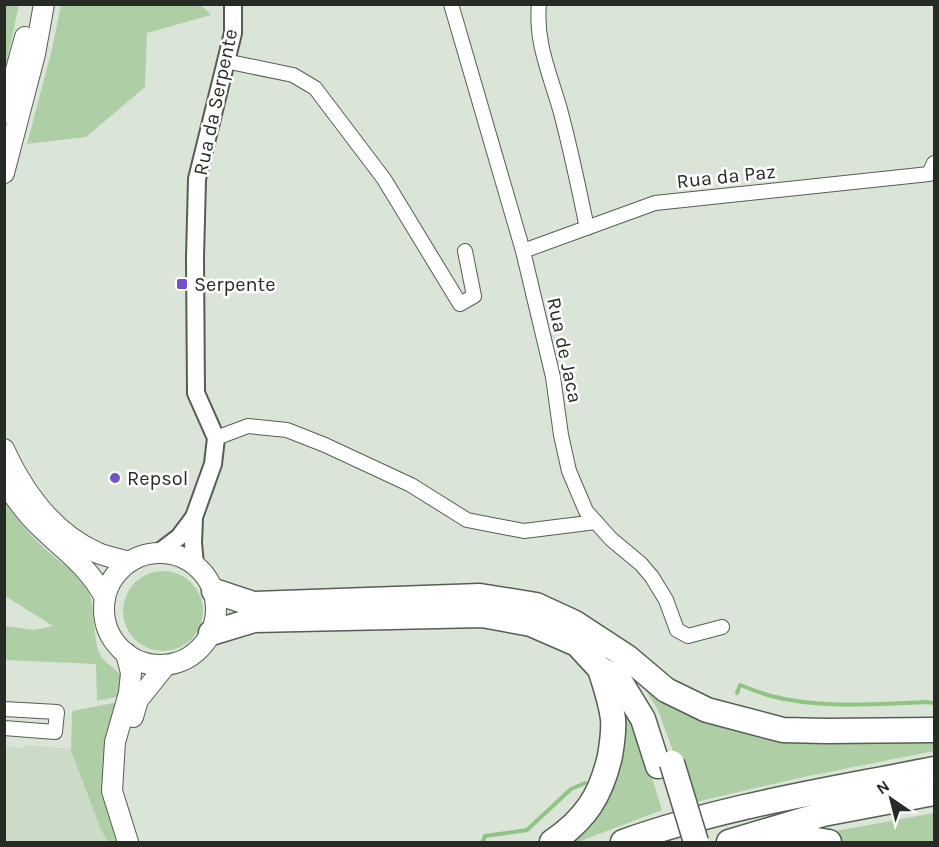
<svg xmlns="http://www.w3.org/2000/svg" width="939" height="847" font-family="Karla,sans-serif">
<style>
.built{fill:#cbdbc7}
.green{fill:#aecfa6}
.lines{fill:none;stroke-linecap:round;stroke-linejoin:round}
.stream{stroke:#90c384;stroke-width:4}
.minor-casing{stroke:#555e53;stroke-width:16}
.tertiary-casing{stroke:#555e53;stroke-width:20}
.secondary-casing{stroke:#555e53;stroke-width:22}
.motorway-casing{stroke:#555e53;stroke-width:27}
.minor{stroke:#fff;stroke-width:14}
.tertiary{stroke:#fff;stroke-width:16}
.secondary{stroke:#fff;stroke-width:20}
.motorway{stroke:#fff;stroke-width:24}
.motorway-bridge-casing{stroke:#555e53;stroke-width:27;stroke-linecap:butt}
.motorway-bridge{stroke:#fff;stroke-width:24}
.poi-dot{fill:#6f52cc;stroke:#fff;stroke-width:2}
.labels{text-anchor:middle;stroke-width:5;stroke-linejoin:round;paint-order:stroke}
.street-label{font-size:20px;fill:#272b26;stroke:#fff}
.poi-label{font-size:20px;fill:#272b26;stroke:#fff;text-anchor:start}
</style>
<rect width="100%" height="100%" fill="#dae5d8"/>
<polygon class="built" points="26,745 71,749 101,830 108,842 5,842 4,746 24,748"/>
<g class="green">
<polygon points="5,4 19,5 5,69 4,5"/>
<polygon points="61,5 201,5 211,15 147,33 145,87 86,137 27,144 52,49"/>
<path d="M 4,501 C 17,520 32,538 50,553 C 61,564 79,573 87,588 C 96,605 92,632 99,652 C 102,662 117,668 123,678 L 121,696 L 97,701 L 96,664 L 5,660 L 5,626 L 34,630 L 53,626 L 5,596 Z"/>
<circle cx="163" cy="611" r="40"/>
<polygon points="635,673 695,711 934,736 934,751 794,779 692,803 658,710"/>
<polygon points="119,702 106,790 112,826 119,842 108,842 101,830 71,750 72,711"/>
<polygon points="616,706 625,710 640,739 662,810 578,842 562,842 582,826"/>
<polygon points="934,813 934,842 844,842 825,833"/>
</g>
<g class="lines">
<g class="stream">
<path d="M 737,693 L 740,685 C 750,689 761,693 771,696 C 821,709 875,704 925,702 L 934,703"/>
<polyline points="483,842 485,836 527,830 571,789 585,783"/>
</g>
<g class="minor-casing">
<g id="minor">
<polyline points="451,4 523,251 553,377 561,435 569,471 586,511 611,539 641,564 652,577 666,600 677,630 688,636 722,627"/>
<path d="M 539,4 C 535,44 551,76 561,113 C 571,151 579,189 587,228"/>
<polyline points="225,61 293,75 315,88 384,179 460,304 474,296 465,251"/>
<polyline points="523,251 655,203 929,174 934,163"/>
<polyline points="216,438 248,426 287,430 325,445 411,485 467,520 524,531 596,522"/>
<polyline points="4,709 57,712 55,732 4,728"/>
</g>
</g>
<g class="tertiary-casing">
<g id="tertiary">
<polyline points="158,553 179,537 194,517"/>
<polyline points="195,565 193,543 194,517 213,464 216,438 196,393 195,258 197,179 233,33 233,4"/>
</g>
</g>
<g class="secondary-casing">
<g id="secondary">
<polyline points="4,113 25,37"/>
<polyline points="4,173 35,54 44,4"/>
<path d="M 4,449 C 24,493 53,533 98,553 C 108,557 119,559 129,562"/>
<path d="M 4,482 C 14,496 24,511 36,523 C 62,549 88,565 105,598"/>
<circle cx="160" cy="609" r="56"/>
<polyline points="126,653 131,673 129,693 115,742 112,791 128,842"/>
<polyline points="133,717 138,700 166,665"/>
</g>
</g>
<g class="motorway-casing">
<g id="motorway">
<polyline points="214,591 253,604 480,596 536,605 575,623 627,657 666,690 707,710 783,730 826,731 934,730"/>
<polyline points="211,633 254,620 482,615 531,624 577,644 600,669 618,678 643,719 658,766"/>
<polyline points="774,833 829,842"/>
<path d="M 552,842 C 586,819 601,795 610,756 C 612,744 614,730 613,719 C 611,702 605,685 600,669"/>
<path d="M 623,842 C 723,806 830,790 934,769"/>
<polyline points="729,842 823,814 934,793"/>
</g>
</g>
<use href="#minor" class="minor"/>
<use href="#tertiary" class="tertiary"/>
<use href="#secondary" class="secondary"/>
<use href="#motorway" class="motorway"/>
<g class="motorway-bridge-casing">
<polyline id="motorway-bridge" points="672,763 696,842"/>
</g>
<use href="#motorway-bridge" class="motorway-bridge"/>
</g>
<g class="poi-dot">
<rect x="176" y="278" width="12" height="12" rx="3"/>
<circle cx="115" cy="478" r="6"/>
</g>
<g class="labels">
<g class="street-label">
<text transform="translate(215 102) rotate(-78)" y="7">Rua da Serpente</text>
<text transform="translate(726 176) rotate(-6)" y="7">Rua da Paz</text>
<text transform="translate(565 350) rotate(78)" y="7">Rua de Jaca</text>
</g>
<g class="poi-label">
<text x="194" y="291">Serpente</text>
<text x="127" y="485">Repsol</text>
</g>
</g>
<rect width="939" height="847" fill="none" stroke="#272b26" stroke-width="12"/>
<g transform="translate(891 799) rotate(325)" stroke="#ffffff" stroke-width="4.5" paint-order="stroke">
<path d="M0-4.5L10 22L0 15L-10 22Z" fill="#272b26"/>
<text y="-9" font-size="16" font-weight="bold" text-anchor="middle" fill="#272b26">N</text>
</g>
</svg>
